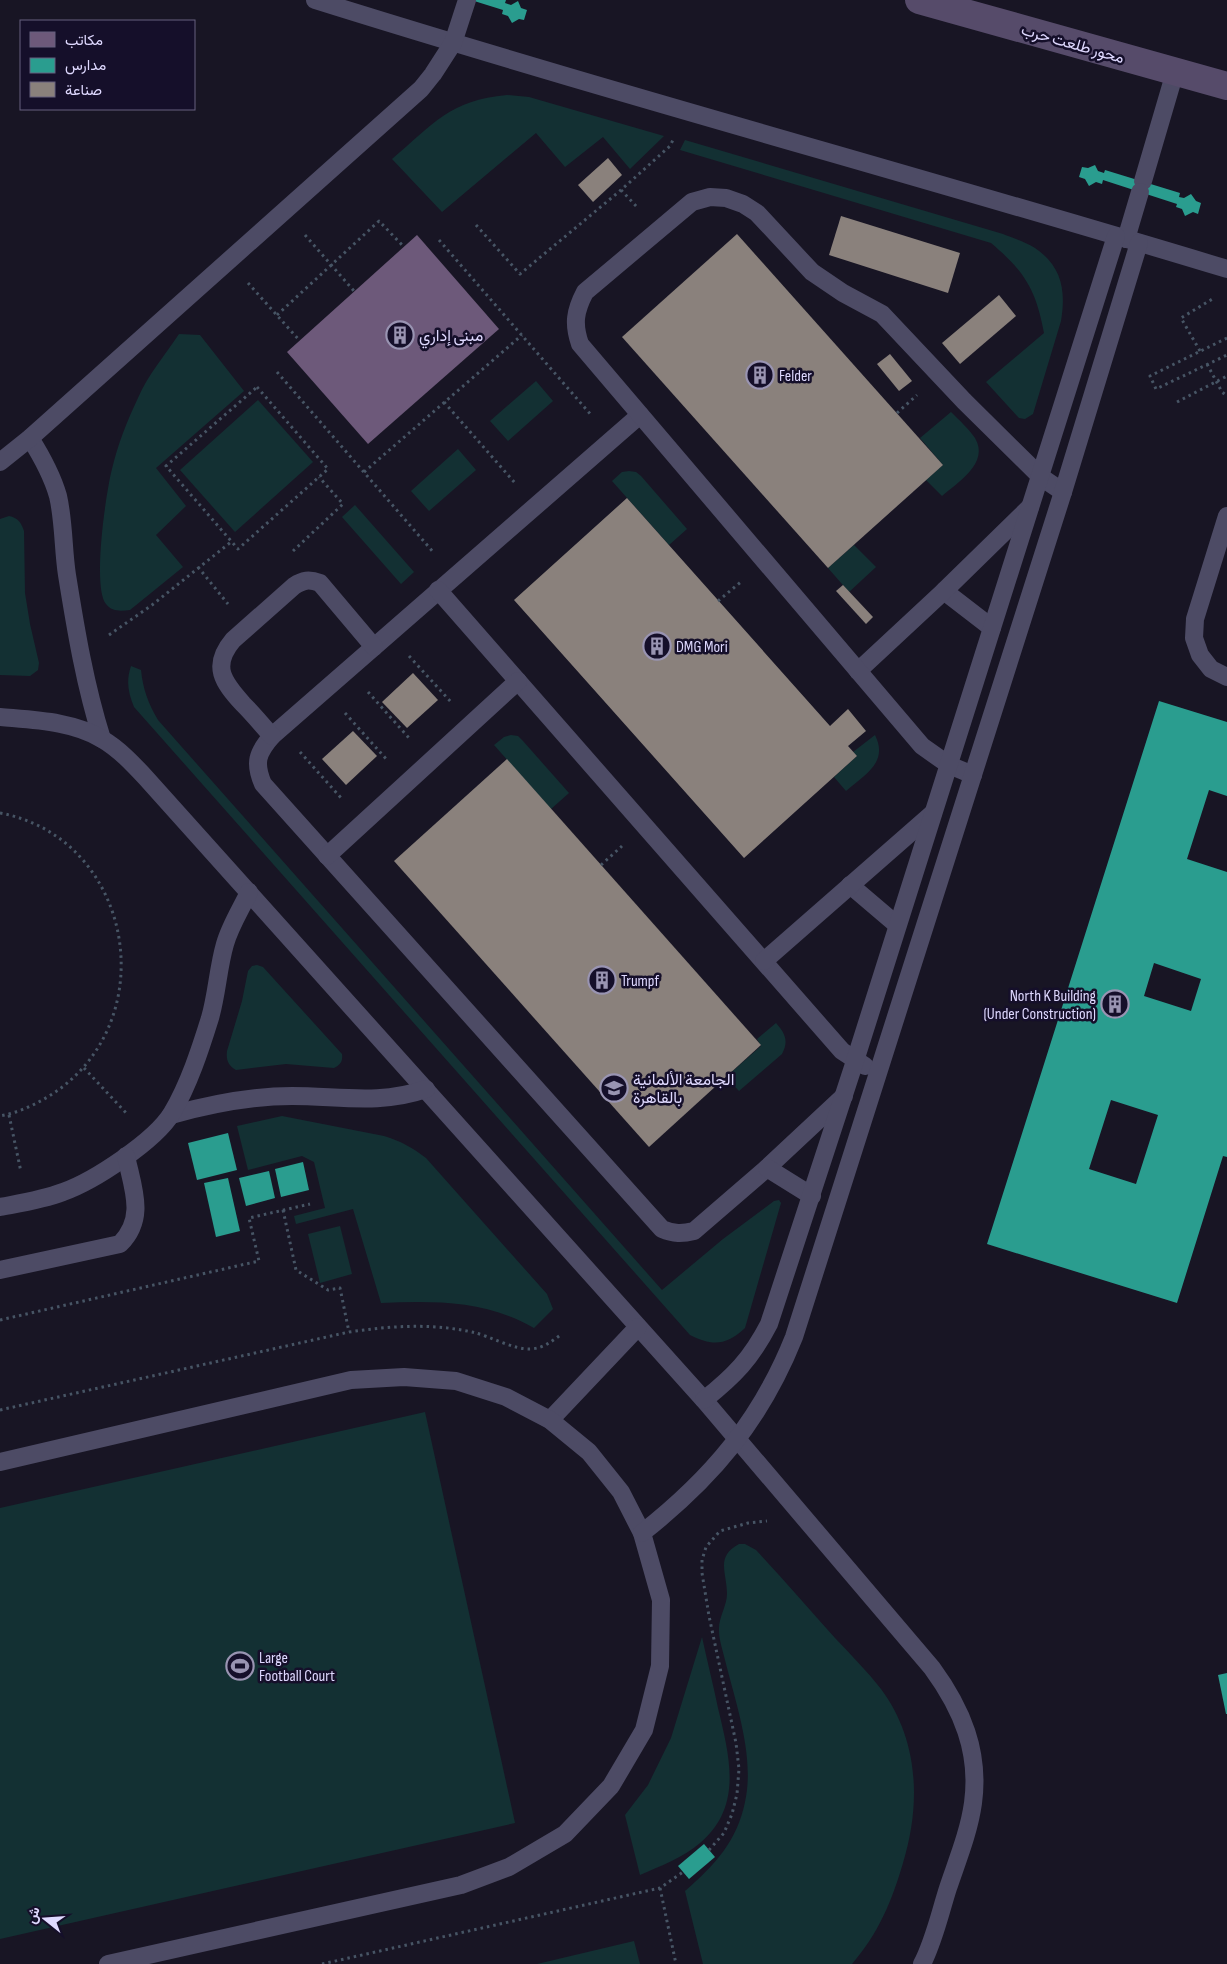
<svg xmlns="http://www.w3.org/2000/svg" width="1227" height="1964" font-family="'Sofia Sans Condensed',Vazirmatn,sans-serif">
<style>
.green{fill:#133033}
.offices{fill:#6d597a}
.schools{fill:#2a9d8f;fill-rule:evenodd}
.industry{fill:#8a817c}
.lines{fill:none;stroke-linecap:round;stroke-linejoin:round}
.path{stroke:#475565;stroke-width:3;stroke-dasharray:2.5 4;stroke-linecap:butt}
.service{stroke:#4d4b65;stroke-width:18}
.primary{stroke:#564b6a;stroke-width:28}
.labels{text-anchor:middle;stroke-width:5;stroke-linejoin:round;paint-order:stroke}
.street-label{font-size:16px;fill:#dfd9ff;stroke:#150f2a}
.poi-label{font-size:16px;fill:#dfd9ff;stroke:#150f2a;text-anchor:start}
</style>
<rect width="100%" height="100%" fill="#181524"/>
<g class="green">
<path d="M 507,95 L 529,97 L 664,136 L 630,169 L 603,137 L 565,167 L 536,133 L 442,212 L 392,159 C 433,124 450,100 507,95 Z"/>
<path d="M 685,140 L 1003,234 C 1013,238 1026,242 1035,248 C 1062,266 1066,291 1061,321 L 1033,414 L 1025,419 L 1019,418 L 986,382 L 1044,333 C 1036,289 1024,271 991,243 L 680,150 Z"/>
<path d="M 179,334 L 200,335 L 244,391 L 156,468 L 186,506 L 156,535 L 183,567 L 130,610 C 121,611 112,612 106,604 C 92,587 106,492 112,469 C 118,444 127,421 138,398 C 147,376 166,354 179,334 Z"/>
<polygon points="536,381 553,401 508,441 490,421"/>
<polygon points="258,400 313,462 235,532 180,470"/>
<path d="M 951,412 C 959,420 969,429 975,438 C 990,463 957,483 942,496 L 926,480 L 943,465 L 920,438 Z"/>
<polygon points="458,449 476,470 429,511 411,491"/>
<polygon points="629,471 636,472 641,476 687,529 669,545 612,481 622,472"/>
<polygon points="355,505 414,572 401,584 342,517"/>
<path d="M 9,516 C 18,518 21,522 24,531 L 25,593 L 30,624 L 39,663 L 38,670 L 30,676 L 0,675 L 0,519 Z"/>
<polygon points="854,545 876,567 849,592 828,568"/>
<path d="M 131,666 L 141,670 C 143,689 148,703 158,720 L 662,1290 L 723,1239 L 774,1201 L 779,1200 L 781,1203 L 745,1328 C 726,1346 712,1346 690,1335 L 134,707 C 128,692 126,681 131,666 Z"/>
<polygon points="511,735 518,736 523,741 569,793 551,809 494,745 504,737"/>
<path d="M 875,735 C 889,763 864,775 846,791 L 834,777 L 857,756 L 853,752 Z"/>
<path d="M 257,965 L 263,967 L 342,1054 C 343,1062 340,1065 334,1068 L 286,1064 L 236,1070 C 228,1065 226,1060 227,1051 L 242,1001 L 248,971 L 252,966 Z"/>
<path d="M 776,1023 C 785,1033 789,1041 782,1054 L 739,1091 L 726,1077 L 761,1046 L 757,1039 Z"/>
<path d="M 282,1116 L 384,1136 C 401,1141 413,1148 426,1158 L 547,1294 L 553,1309 L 534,1328 C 485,1300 435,1301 381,1303 L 353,1209 L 296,1224 L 294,1216 L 325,1208 L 314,1162 L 302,1156 L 248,1170 L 237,1126 Z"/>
<polygon points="340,1226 352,1274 320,1283 308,1234"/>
<polygon points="425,1412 515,1823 0,1939 0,1508"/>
<path d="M 739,1544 L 745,1544 L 756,1550 C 783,1579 809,1609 835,1638 C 851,1655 867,1671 881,1689 C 919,1740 921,1804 903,1863 C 892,1901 878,1934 852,1964 L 703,1964 L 685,1891 C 715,1865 737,1841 745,1802 C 755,1757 736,1704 725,1660 C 723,1651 719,1640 719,1631 C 718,1618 727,1606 727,1594 C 727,1572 715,1557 739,1544 Z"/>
<path d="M 702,1637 C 707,1660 713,1684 718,1708 C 729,1755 744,1806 700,1843 C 683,1858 660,1866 640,1875 L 625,1815 L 648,1785 L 671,1738 Z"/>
<polygon points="634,1941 640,1964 537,1964"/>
</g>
<polygon class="offices" points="417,235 499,329 368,444 287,352"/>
<g class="schools">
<polygon points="471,0 506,0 505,3 511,5 518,1 521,8 527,10 524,20 519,19 512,23 508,16 502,14 503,10"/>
<polygon points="1095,165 1098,171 1104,173 1105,170 1180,193 1179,197 1184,198 1191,194 1196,201 1201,203 1198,214 1193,212 1185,216 1182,209 1176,207 1177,204 1103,180 1102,184 1096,182 1089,186 1085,179 1079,177 1082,167 1088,168"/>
<path d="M 1159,701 L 1227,722 L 1227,796 L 1209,790 L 1187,859 L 1227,872 L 1227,1157 L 1223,1156 L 1177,1303 L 987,1244 ZM 1154,963 L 1201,979 L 1191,1011 L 1144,996 ZM 1111,1100 L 1158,1115 L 1136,1184 L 1089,1169 Z"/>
<polygon points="228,1133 237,1170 197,1180 188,1143"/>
<polygon points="303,1162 309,1190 281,1197 275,1169"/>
<polygon points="269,1171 275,1198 246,1206 239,1178"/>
<polygon points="228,1178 240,1231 216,1237 204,1183"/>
<polygon points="1227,1673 1227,1714 1226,1714 1218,1675"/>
<polygon points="704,1844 715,1857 689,1879 678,1866"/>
</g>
<g class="industry">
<polygon points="608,158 622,175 593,202 578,185"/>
<polygon points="841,216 960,253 948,293 829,255"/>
<polygon points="737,234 943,465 828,568 622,337"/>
<polygon points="999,295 1016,316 960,364 942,343"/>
<polygon points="890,354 912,381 899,391 877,364"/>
<polygon points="627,498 830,726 848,709 866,731 848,746 857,756 744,858 514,600"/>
<polygon points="843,585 873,617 866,624 836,591"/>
<polygon points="413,673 438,700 407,728 382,702"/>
<polygon points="353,731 377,756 346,785 322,759"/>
<polygon points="507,759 761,1045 649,1147 394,861"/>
</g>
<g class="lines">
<g class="path">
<polyline points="621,190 637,207"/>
<polyline points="476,225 520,274 621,190 670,146 673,140"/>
<polyline points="305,235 354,291"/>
<polyline points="439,240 592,416"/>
<polyline points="248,283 300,341"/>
<polyline points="277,315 379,221 404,247"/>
<polyline points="1227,338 1150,376 1156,389 1227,355"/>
<polyline points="1200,351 1181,318 1214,298"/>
<polyline points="1207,364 1222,392 1227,396"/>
<polyline points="277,372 434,553"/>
<polygon points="257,387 328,469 238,549 166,466"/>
<polyline points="444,402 515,483"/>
<polyline points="1177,402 1227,376"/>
<polyline points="897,413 917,395"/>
<polyline points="364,472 522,335"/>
<polyline points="293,551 343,504 319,477"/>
<polyline points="198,567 228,604"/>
<polyline points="718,601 742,581"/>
<polyline points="109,635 152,605 231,542"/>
<polyline points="409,656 451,702"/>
<polyline points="368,692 409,738"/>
<polyline points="345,713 388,761"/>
<polyline points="300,752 342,799"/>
<path d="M 0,813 C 129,837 164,1010 61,1088 C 43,1101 22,1112 0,1116"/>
<polyline points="601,865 622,846"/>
<polyline points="84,1068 128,1115"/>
<polyline points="9,1115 21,1172"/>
<polyline points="283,1210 296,1270 328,1290 340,1288 349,1332"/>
<polyline points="0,1320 259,1261 249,1218 310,1204"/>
<path d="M 0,1410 L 349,1332 C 391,1326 430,1323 472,1332 C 490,1336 514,1350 531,1349 C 544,1348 552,1341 562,1334"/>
<polyline points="709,1850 724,1833 732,1814 737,1794 739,1769 736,1743 709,1616 702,1573 702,1560 706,1547 720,1531 748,1523 767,1521"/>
<polyline points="660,1888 676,1964"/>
<polyline points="322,1964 660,1888 683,1872"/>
</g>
<g class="service">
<path d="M 315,0 C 618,95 924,177 1227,269"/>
<polyline points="1143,181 1175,72"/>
<polyline points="1126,239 1140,192"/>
<path d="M 640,415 L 272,736 C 257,753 254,763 263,784 L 662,1229 C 674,1234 682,1234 694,1231 L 767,1168 L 844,1096"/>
<path d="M 30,438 C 42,457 52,475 58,496 C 64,522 63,549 67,575 C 76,631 85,685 102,739"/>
<polyline points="0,462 30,438 421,89 433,74 453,43 467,0"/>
<polyline points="1227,516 1195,619 1194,638 1200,655 1211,669 1227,677"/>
<polyline points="438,590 842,1051 865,1066"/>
<polyline points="944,591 992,628"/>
<polyline points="858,671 944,591 1030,507"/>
<path d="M 0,717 C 33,720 73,721 102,739 C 119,749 133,764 146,778 L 704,1400 L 932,1668 C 962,1709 980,1752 973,1803 C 969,1832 957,1861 948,1888 C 940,1913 934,1941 922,1964"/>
<path d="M 272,736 C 262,725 253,714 243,704 C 223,682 211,666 233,640 L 294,586 C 303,580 309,579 320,583 L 374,647"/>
<path d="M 973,775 L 949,765 L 922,746 L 580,344 C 573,324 575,311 585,292 L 692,202 L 710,197 L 726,198 L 743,204 L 757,213 L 812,272 L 843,293 L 882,314 L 964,401 L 1041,477 L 1063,492"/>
<polyline points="327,856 518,681"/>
<polyline points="850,885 897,925"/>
<polyline points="764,961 933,813"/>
<path d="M 171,1115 C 211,1104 250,1096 292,1096 C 339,1096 380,1105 426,1089"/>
<polyline points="767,1168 812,1196"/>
<path d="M 0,1207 C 21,1203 42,1200 63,1192 C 94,1181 155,1141 172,1113 C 189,1084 200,1050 210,1018 C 217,994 218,968 225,944 C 230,926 241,909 249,892"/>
<path d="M 0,1270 L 120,1244 C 146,1218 133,1189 126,1156"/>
<path d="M 704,1400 C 734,1376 751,1359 769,1324 L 855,1061 L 1116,236"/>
<polyline points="550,1420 638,1327"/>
<polyline points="0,1462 351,1380 404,1377 456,1381 506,1397 550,1420 589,1452 621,1492 642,1533 661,1600 660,1666 644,1730 611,1786 565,1834 509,1867 461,1885 108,1964"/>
<path d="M 642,1533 C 712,1478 761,1420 794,1337 L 1063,492 L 1139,243"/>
</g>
<polyline class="primary" points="919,0 1227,86"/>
</g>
<defs>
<g id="building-ring" transform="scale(1.4375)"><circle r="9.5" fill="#150f2a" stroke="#9994b2" stroke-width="1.5"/><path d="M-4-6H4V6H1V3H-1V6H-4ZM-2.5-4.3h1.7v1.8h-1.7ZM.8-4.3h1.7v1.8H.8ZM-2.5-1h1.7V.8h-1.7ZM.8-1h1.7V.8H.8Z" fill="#9994b2"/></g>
<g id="university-ring" transform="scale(1.4375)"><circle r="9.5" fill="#150f2a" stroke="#9994b2" stroke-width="1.5"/><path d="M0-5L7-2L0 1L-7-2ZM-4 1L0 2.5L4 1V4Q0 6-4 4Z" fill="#9994b2"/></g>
<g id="stadium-ring" transform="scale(1.4375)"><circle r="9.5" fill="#150f2a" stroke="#9994b2" stroke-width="1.5"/><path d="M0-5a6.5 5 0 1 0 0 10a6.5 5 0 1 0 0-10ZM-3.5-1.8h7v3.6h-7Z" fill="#9994b2"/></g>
</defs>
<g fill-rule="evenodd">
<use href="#building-ring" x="400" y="335"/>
<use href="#building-ring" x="760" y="375"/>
<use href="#building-ring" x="657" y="646"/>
<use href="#building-ring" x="602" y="980"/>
<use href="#building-ring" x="1115" y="1004"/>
<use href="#university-ring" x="614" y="1088"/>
<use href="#stadium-ring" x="240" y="1666"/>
</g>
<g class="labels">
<g class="street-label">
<text transform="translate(1073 43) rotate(16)" y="6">محور طلعت حرب</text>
</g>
<g class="poi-label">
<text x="419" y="341">مبنى إداري</text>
<text x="779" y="381">Felder</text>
<text x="676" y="652">DMG Mori</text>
<text x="621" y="986">Trumpf</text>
<text x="1096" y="1001" text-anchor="end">North K Building<tspan x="1096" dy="18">(Under Construction)</tspan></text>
<text x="633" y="1085">الجامعة الألمانية<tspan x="633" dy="18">بالقاهرة</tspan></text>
<text x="259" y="1663">Large<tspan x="259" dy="18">Football Court</tspan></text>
</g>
</g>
<rect x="20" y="20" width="175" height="90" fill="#150f2a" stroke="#66607f"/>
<rect x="30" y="32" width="25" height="15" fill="#6d597a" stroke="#66607f"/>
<text x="65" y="45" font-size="15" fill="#dfd9ff">مكاتب</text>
<rect x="30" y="58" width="25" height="15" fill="#2a9d8f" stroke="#66607f"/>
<text x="65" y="70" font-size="15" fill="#dfd9ff">مدارس</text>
<rect x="30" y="82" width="25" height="15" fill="#8a817c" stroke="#66607f"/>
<text x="65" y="95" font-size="15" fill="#dfd9ff">صناعة</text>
<g transform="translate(45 1919) rotate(287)" stroke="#150f2a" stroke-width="4" paint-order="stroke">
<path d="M0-4L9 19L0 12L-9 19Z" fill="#dfd9ff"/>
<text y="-8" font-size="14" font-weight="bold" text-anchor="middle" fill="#dfd9ff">ش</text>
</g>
</svg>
